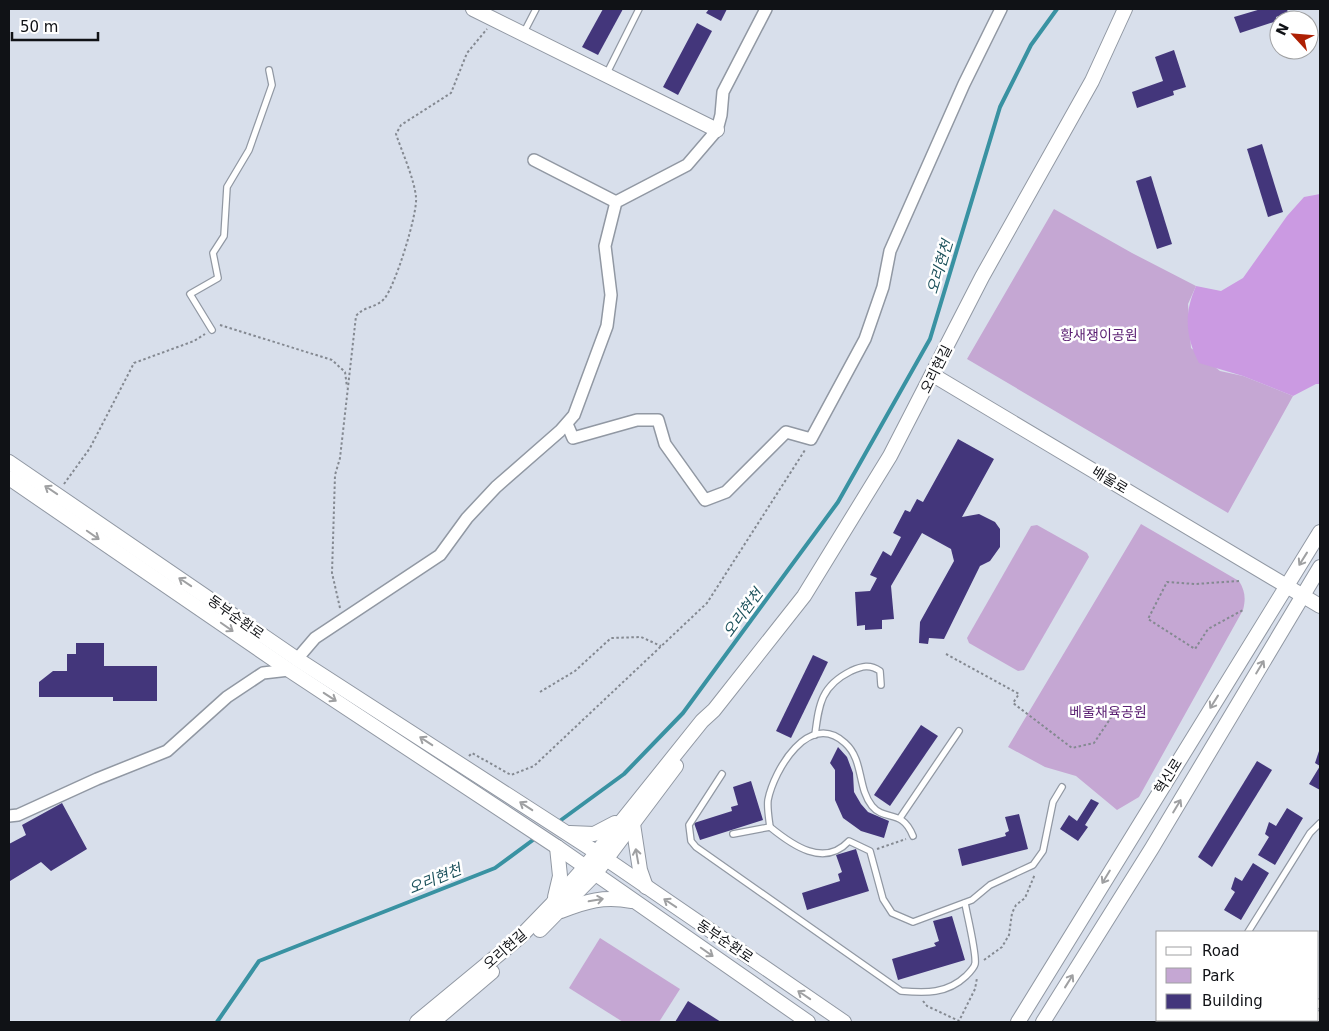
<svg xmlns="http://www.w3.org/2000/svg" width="1329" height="1031" font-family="'DejaVu Sans','Noto Sans KR',sans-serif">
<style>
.green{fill:#c5a7d3}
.forest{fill:#cb9ae2}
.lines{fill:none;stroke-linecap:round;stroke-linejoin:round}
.stream{stroke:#3992a2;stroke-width:4}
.building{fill:#43367b}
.service-casing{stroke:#9198a3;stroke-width:8}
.minor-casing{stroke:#9198a3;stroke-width:14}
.tertiary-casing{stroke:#9198a3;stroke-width:16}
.path{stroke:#848991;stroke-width:2;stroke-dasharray:2.5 2.5;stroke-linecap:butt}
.service{stroke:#fff;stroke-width:5.5}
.minor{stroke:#fff;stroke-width:11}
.tertiary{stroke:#fff;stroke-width:14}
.oneway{stroke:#9fa0a2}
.labels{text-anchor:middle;stroke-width:5;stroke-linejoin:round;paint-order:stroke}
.park-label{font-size:14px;fill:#5a1e72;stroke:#fff}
.street-label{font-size:14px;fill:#101216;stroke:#fff}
.water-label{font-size:15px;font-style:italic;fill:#1d525c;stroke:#fff}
</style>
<rect width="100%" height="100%" fill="#d8dfeb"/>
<g class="green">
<polygon points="1054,209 1132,253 1196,286 1188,304 1191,348 1220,371 1243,376 1293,396 1228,513 967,359"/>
<path d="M 1141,524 L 1239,581 C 1245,591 1246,598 1243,610 L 1139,797 L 1117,810 L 1076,776 L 1045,767 L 1008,747 Z"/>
<polygon points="1037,525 1087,553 1089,557 1024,670 1018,671 969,643 967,638 1031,526"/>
<polygon points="600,938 680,989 659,1022 623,1022 569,988"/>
</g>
<path class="forest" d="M 1320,194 L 1320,384 L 1316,384 L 1293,396 L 1243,376 L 1199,363 C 1185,336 1184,313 1196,286 L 1221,291 L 1243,278 L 1287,216 L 1304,197 Z"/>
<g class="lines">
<g class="stream">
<polyline points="557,823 624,774 683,713 838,502 930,339 1000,107 1031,45 1057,9"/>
<polyline points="217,1022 259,961 495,868 537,837"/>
</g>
</g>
<g class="building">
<polygon points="603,9 623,9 598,55 582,47"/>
<polygon points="709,9 727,9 721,21 706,13"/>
<polygon points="1261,9 1287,9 1288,13 1276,17 1277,21 1240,33 1234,17"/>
<polygon points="697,23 712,31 678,95 663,87"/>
<polygon points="1174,50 1186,87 1173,91 1174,95 1137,108 1132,92 1163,81 1155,57"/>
<polygon points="1262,144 1283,212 1268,217 1247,149"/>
<polygon points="1151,176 1172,244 1157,249 1136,181"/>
<polygon points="958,439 994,459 962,517 979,514 995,522 1000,529 1000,547 990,561 980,566 944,639 929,638 928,644 919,643 920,622 954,561 951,549 922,533 891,586 894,619 882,620 882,629 865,630 865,625 857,626 855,592 870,591 877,578 870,575 883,551 891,556 901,537 893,533 905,510 910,512 917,499 923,502"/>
<polygon points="76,643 104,643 104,666 157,666 157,701 113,701 113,697 39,697 39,682 53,671 67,671 67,654 76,654"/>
<polygon points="813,655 828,662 791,738 776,731"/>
<polygon points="921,725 938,736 890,806 874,795"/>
<polygon points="838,747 847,757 853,773 854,792 861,804 868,812 889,821 884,838 861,831 843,818 835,800 835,770 830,763"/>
<polygon points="1320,748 1320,790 1309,784 1320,766 1315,763"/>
<polygon points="1257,761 1272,770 1212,867 1198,857"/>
<polygon points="751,781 763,820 700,840 694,823 732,811 731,807 738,805 733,787"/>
<polygon points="1091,799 1099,803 1085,825 1088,827 1078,841 1060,829 1069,815 1077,821"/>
<polygon points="62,803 87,849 51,871 41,862 10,881 9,844 26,835 22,825"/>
<polygon points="1287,808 1303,818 1275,865 1258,855 1269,837 1265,834 1269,822 1276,826"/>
<polygon points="1019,814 1028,849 962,866 958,849 1006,836 1005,833 1009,831 1005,817"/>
<polygon points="856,849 869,891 807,910 802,893 840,881 838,874 842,872 836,855"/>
<polygon points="1253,863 1269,873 1241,920 1224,910 1235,892 1231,889 1235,877 1242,881"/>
<polygon points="952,916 965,960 898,980 892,959 936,946 934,943 939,941 933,921"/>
<polygon points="688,1001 721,1022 675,1022"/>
</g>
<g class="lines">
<g class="service-casing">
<g id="service">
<polyline points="523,34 536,9"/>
<polyline points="606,75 639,9"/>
<polyline points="212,330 190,294 218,278 213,253 224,236 227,187 249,150 272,85 269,70"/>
<path d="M 815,735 C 819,704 821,686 851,671 C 862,666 870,664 880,671 L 881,685"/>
<path d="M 722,774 L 689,825 L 691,841 L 696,847 L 901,991 C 926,993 947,994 966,976 C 969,973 974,968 975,964 C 977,955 967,915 965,903"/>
<polyline points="900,818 959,731"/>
<path d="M 770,827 C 769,819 767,808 768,800 C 774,770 809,710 845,743 C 864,760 857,787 872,806 C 885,822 902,808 913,836"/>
<path d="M 733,834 L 770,827 C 792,845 824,868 849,841 L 870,851 L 883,899 L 892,913 L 913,922 L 972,900 L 990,885 L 1033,865 L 1043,851 L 1053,802 L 1062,787"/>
<polyline points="1248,932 1310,833 1320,823"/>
<polyline points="1318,1005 1320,1002"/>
<polyline points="1318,1014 1320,1015"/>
<polyline points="1192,1022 1193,1020"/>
<polyline points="1318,1022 1320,1019"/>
</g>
</g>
<g class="minor-casing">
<g id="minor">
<polyline points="534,160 616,202"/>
<polyline points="567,424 573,438 637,420 658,420 665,444 705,500 726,492 786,432 811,439 865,339 883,287 890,251 964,84 1001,9"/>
<polyline points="297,659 315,638 440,555 467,518 496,487 560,431 574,415 607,326 611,295 605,246 616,202 687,165 717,130 721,115 723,92 766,9"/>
<polyline points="9,816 18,815 97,779 167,751 227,697 263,673 289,670"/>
</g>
</g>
<g class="tertiary-casing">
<g id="tertiary">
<polyline points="473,9 717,130"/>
<polyline points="933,375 1320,606"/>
<polyline points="9,462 297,659 596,852 844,1022"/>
<polyline points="9,478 289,670 557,847 808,1022"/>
<polyline points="633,824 640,870 646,887"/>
<polyline points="570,833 594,834 615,823"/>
<polyline points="555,897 560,876 557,847"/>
<path d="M 561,911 C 587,901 603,896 632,901"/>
<polyline points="540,930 595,874 676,766"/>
<polyline points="417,1022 521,936 552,904 585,867 702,721 714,710 804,596 890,456 982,277 1092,81 1125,9"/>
<polyline points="433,1022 492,972"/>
<polyline points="1018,1022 1320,532"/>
<polyline points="1043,1022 1152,848 1320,567"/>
</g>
</g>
<g class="path">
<polyline points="220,325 332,360 345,372 347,387"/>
<polyline points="64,484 90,448 134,363 194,341 205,334"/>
<polyline points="1239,581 1195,584 1167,582 1148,619 1195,649 1208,629 1243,610"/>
<path d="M 340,608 L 332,573 L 335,475 L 340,458 L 356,316 C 364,306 376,308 384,299 C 395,287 418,213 416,197 C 414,178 402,152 396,134 L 401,125 L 451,93 L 467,53 L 487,29"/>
<polyline points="946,654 1019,694 1013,703 1072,748 1094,743 1112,716"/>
<polyline points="540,692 575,671 611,638 641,637 661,646"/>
<polyline points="469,756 472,753 511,775 534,766 707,603 805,450"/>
<polyline points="877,849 906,839"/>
<polyline points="984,960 1002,947 1009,935 1012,913 1016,905 1025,898 1035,874"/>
<polyline points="923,1001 927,1006 959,1021 975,989 977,978"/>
</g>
<use href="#service" class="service"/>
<use href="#minor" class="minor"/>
<use href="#tertiary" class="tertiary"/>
</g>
<defs><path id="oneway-shaft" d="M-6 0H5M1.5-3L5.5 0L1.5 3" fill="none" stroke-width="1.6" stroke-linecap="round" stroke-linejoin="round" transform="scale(1.25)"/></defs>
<g class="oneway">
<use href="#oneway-shaft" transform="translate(51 490) rotate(-146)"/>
<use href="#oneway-shaft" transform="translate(93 535) rotate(35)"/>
<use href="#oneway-shaft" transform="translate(1303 559) rotate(122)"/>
<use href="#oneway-shaft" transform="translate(185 582) rotate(-146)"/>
<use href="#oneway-shaft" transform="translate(227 627) rotate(35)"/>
<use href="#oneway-shaft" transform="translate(1260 667) rotate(-59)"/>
<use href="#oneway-shaft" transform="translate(330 697) rotate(33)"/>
<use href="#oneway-shaft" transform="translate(1214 702) rotate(122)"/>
<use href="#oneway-shaft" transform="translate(426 741) rotate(-147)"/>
<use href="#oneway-shaft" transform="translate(526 806) rotate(-147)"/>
<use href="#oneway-shaft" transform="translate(1177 806) rotate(-59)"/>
<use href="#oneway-shaft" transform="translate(637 856) rotate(-100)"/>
<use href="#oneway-shaft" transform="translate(1106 877) rotate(121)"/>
<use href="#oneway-shaft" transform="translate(596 900) rotate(-10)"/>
<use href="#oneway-shaft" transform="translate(670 903) rotate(-146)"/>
<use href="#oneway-shaft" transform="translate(707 952) rotate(35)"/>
<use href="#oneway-shaft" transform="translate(1069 981) rotate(-58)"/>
<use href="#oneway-shaft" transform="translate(804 995) rotate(-146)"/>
</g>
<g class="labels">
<g class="park-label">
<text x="1099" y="340">황새쟁이공원</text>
<text x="1108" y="717">베울채육공원</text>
</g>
<g class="street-label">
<text transform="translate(936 369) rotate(-63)" y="5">오리현길</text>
<text transform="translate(1110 480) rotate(31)" y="5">배울로</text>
<text transform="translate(236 617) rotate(35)" y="5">동부순환로</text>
<text transform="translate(1168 776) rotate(-58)" y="5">혁신로</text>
<text transform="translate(725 941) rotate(34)" y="5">동부순환로</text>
<text transform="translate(505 949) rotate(-41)" y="5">오리현길</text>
</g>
<g class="water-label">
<text transform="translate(940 267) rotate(-73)" y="5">오리현천</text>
<text transform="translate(743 613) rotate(-54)" y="5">오리현천</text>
<text transform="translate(435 879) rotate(-22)" y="5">오리현천</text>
</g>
</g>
<rect width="1329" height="1031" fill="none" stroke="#101216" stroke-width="20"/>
<rect x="1156" y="931" width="162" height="90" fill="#ffffff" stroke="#9fa0a2"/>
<rect x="1166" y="947" width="25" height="8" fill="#ffffff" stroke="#9fa0a2"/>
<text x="1202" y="956" font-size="15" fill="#101216">Road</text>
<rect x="1166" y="968" width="25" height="15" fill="#c5a7d3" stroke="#9fa0a2"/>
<text x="1202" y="981" font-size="15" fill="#101216">Park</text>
<rect x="1166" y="994" width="25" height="15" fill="#43367b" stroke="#9fa0a2"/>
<text x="1202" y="1006" font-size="15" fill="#101216">Building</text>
<g transform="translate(1294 35) rotate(296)"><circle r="24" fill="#ffffff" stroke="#9fa0a2"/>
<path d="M0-4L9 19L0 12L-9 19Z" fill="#ae2004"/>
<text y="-8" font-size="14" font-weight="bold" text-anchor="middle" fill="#101216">N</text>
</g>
<path d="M12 32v8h86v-8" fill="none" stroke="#101216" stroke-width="2.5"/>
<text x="20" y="32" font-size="15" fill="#101216" stroke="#ffffff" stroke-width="4" paint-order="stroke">50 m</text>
</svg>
